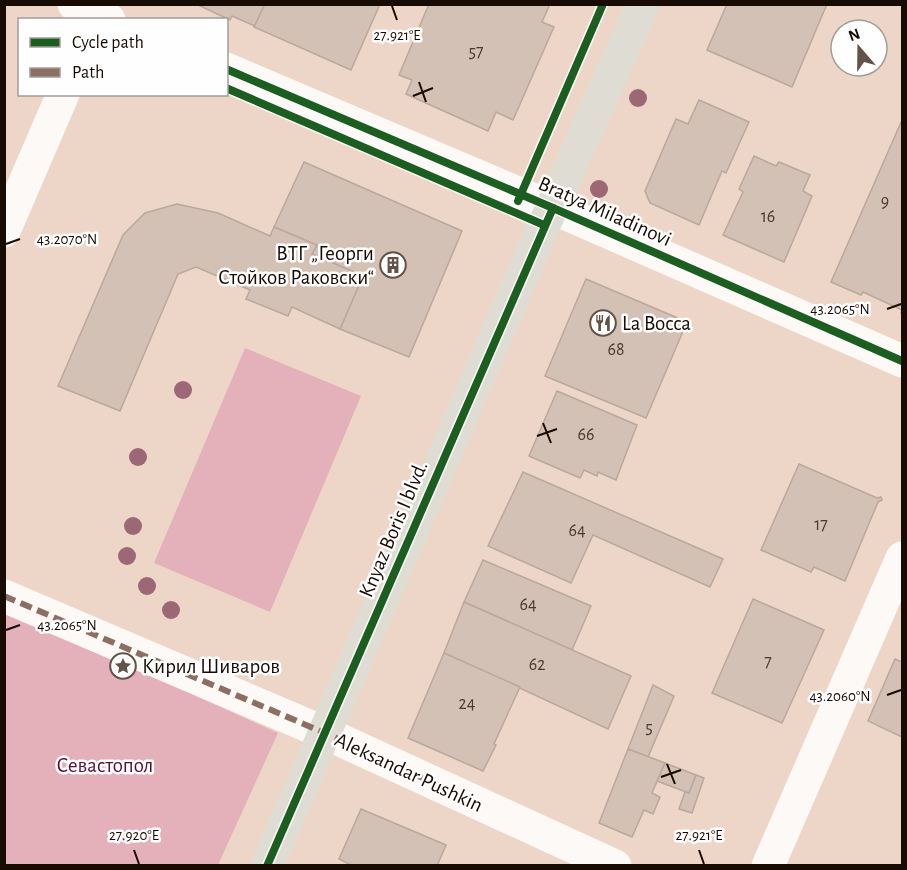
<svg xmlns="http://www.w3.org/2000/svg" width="907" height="870" font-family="'Alegreya Sans',sans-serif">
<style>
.green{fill:#e4b0b9}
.building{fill:#d3c1b5;stroke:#baa89c;stroke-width:1.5}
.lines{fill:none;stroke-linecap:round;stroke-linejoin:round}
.minor{stroke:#fcf9f7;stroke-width:33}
.major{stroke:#dfddd3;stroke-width:33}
.quiet{stroke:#8d6e63;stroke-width:6;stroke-dasharray:12 6;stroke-linecap:butt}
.cycleway-casing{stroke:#fefefe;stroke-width:11}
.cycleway{stroke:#1b5e20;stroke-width:8}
.tree{fill:#9c6876}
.ticks{fill:none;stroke:#180b03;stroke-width:2}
.labels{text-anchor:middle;stroke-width:5;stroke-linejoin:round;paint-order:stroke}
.number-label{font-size:18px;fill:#483a30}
.street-label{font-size:21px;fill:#180b03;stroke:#fefefe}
.poi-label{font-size:21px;fill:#180b03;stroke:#fefefe;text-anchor:start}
.park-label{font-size:21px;fill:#590e34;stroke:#fefefe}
.ticks-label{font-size:15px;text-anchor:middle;fill:#180b03;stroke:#fefefe;stroke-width:5;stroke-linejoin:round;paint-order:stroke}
</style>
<rect width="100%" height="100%" fill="#edd6c7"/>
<g class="green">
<polygon points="245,348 361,396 270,612 154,563"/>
<polygon points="5,610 278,733 218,865 5,866"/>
</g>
<g class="building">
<polygon points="196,4 265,4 255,26 232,16 230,20"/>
<polygon points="265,4 380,4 351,70 254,27"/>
<polygon points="429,4 550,4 542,22 554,27 513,120 496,112 488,131 406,94 412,80 399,75"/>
<polygon points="727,4 827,4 792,87 707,50"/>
<polygon points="699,100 749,122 726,173 722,171 699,225 650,203 645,191 676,119 688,124"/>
<polygon points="902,120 902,313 901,313 902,310 863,292 861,295 831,282"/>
<polygon points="754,156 776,166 779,162 810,175 803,191 812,196 784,262 723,235 743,192 739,189"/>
<polygon points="304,162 462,231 409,357 340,329 363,276 312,254 317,245 274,227"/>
<polygon points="177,204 218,213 270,236 274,227 317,245 312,254 363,276 340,329 292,307 288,316 246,299 250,290 196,267 178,274 120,411 58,386 123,235 145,213"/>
<polygon points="586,279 687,322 646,418 545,376"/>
<polygon points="557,391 637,425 616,480 598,472 597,476 584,470 580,478 529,456"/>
<polygon points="799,464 877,498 881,497 882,500 878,502 845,581 814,567 811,572 761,550"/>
<polygon points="523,472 723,559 710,587 593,535 571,583 488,546"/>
<polygon points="483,560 591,606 572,650 464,602"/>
<polygon points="753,599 824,630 782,723 712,693"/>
<polygon points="464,602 631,676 608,729 444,653"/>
<polygon points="444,653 520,687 494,744 496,745 483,771 408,738"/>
<polygon points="895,659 902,662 902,737 868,721"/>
<polygon points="653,685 674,696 648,757 628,749"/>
<polygon points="628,749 665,763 652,793 660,797 653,814 644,810 632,837 599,823"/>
<polygon points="665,763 696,775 689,793 657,781"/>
<polygon points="696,775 704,778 692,813 679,809 685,792 689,793"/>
<polygon points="361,809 446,845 437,866 353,866 339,859"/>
</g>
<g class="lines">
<g class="minor">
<polyline points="74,4 109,20"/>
<polyline points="226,69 553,208 902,361"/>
<polyline points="4,231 63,94"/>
<polyline points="4,596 325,733 615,866"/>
<polyline points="768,866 902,558"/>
</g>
<polyline class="major" points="267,866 544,225 643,4"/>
<polyline class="quiet" points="4,596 325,733 464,797"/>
<g class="cycleway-casing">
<g id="cycleway">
<polyline points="226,69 553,208 902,361"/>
<polyline points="226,88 544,225"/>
<polyline points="518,201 603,4"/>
<polyline points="267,866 553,208"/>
</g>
</g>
<use href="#cycleway" class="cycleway"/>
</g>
<g class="tree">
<circle cx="638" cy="98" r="9"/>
<circle cx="599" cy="189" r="9"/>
<circle cx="183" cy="390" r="9"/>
<circle cx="138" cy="457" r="9"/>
<circle cx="133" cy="526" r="9"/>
<circle cx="127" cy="556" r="9"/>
<circle cx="147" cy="586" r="9"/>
<circle cx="171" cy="610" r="9"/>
</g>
<path class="ticks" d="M 392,6 L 397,20M 419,82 L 426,102M 413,96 L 433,88M 6,244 L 20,239M 887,309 L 901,304M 543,423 L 551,443M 537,436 L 557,429M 6,630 L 20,625M 887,695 L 901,690M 667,764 L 675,784M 661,777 L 681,770M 134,850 L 139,864M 699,850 L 704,864"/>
<defs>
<g id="building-ring" transform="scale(1.35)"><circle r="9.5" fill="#fefefe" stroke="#635248" stroke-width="1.5"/><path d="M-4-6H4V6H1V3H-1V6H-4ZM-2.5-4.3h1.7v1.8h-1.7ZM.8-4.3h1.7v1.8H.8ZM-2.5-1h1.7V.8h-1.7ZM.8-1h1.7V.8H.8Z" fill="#635248"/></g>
<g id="restaurant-ring" transform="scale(1.35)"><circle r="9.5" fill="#fefefe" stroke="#635248" stroke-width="1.5"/><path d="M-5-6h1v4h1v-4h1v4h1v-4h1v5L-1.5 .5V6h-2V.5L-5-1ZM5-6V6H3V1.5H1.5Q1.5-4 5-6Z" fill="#635248"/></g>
<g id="sight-ring" transform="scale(1.35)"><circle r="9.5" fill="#fefefe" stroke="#635248" stroke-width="1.5"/><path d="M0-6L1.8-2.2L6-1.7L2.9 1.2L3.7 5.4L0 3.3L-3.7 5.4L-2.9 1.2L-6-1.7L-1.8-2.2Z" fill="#635248"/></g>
</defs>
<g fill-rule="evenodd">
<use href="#building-ring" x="393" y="265"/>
<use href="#restaurant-ring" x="603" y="323"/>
<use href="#sight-ring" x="123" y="666"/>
</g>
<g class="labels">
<g class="number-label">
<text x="476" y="57">57</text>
<text x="885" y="207">9</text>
<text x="768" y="222">16</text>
<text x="616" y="355">68</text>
<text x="586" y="440">66</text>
<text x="821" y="530">17</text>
<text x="577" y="536">64</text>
<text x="528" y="610">64</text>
<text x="768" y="667">7</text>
<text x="537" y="670">62</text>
<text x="467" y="709">24</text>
<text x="649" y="733">5</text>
</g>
<g class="street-label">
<text transform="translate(605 211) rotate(24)" y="7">Bratya Miladinovi</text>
<text transform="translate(393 529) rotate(-67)" y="7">Knyaz Boris I blvd.</text>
<text transform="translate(409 772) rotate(25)" y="7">Aleksandar Pushkin</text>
</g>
<g class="poi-label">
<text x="374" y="260" text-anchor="end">ВТГ „Георги<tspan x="374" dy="24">Стойков Раковски“</tspan></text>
<text x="622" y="330">La Bocca</text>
<text x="142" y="673">Кирил Шиваров</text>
</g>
<g class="park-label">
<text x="105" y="772">Севастопол</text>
</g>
</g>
<g class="ticks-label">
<text x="397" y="40">27.921°E</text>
<text x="67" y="244">43.2070°N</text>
<text x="840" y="314">43.2065°N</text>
<text x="67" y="630">43.2065°N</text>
<text x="840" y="701">43.2060°N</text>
<text x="134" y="840">27.920°E</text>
<text x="699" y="840">27.921°E</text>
</g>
<rect width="907" height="870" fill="none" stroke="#180b03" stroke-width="12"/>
<rect x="18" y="18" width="210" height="78" fill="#fefefe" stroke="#a29d9a" stroke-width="1.5"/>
<rect x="30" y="38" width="30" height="9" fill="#1b5e20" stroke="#a29d9a" stroke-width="1.5"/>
<text x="72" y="48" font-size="18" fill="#180b03">Cycle path</text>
<rect x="30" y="68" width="30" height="9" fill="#8d6e63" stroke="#a29d9a" stroke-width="1.5"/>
<text x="72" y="78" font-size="18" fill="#180b03">Path</text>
<g transform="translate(859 48) rotate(340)"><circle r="28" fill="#fefefe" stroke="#a29d9a" stroke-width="1.5"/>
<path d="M0-4.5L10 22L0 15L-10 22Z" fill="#635248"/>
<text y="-9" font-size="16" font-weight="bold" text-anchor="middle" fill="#180b03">N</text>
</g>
</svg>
